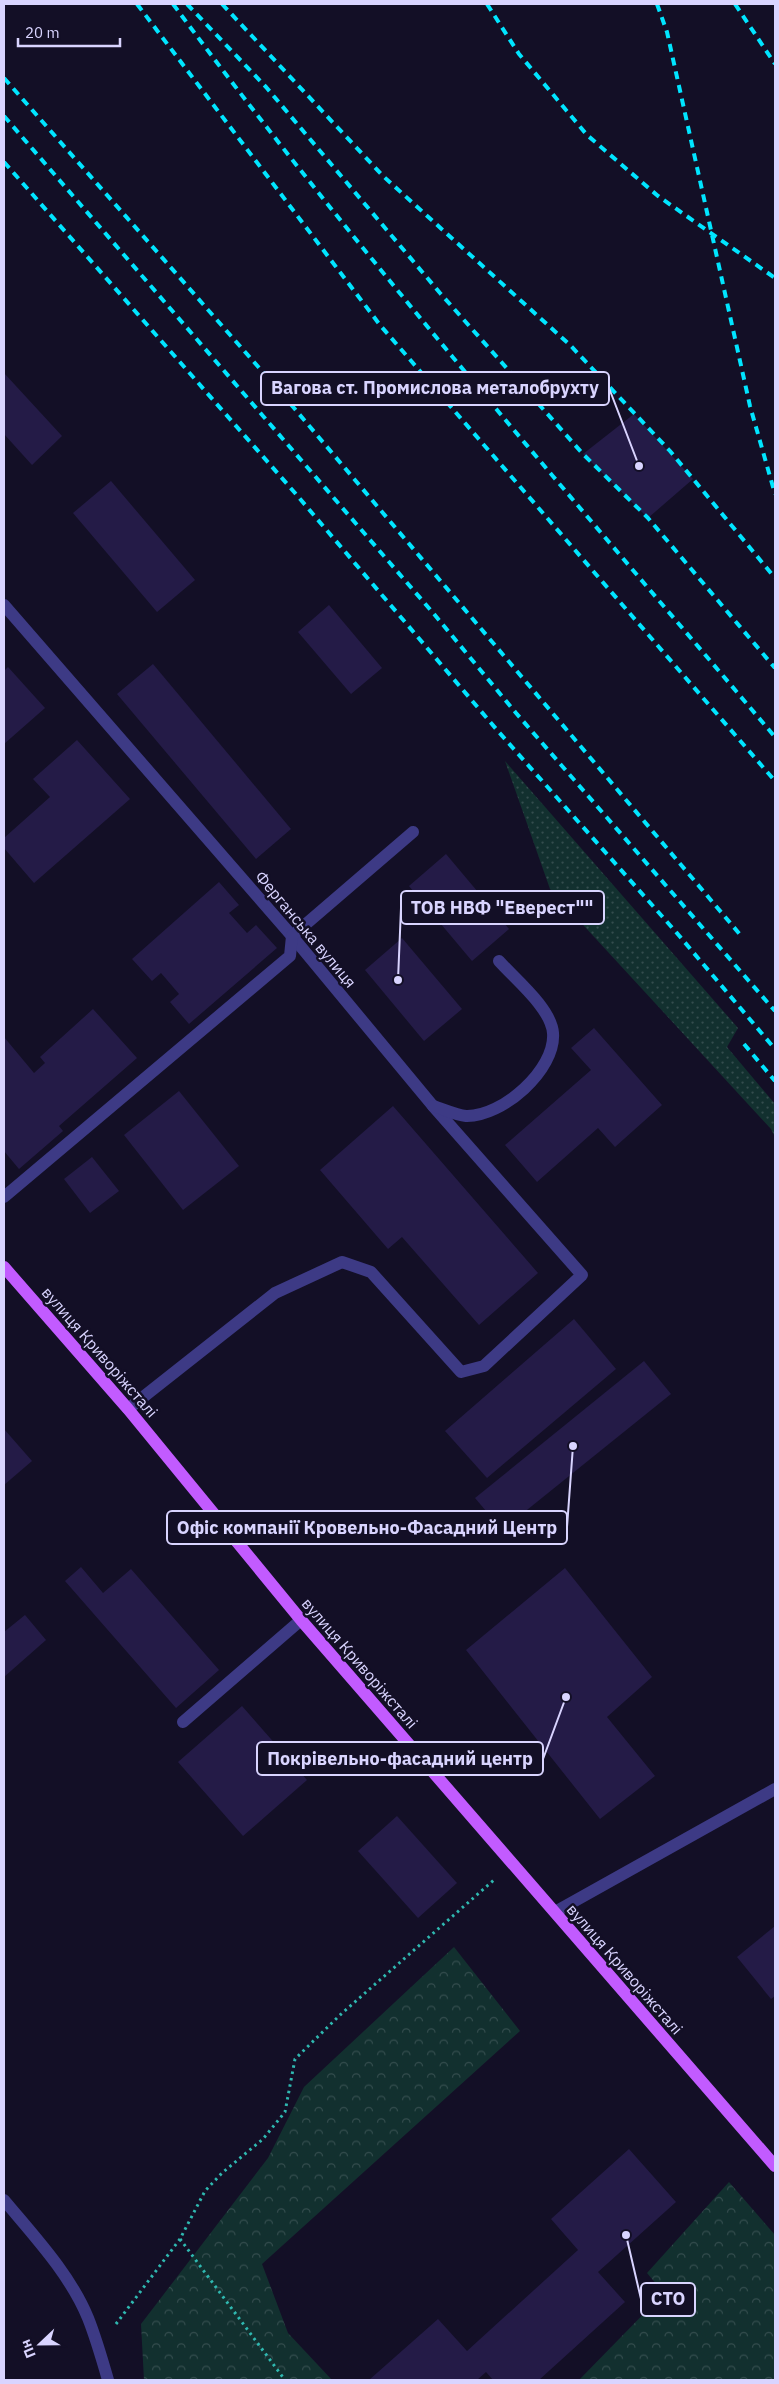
<svg xmlns="http://www.w3.org/2000/svg" width="779" height="2384" font-family="'IBM Plex Sans',sans-serif">
<style>
.grass{fill:url(#grass-dots)}
.forest{fill:url(#forest-crowns)}
.building{fill:#241b47}
.lines{fill:none;stroke-linecap:round;stroke-linejoin:round}
.path{stroke:#2fb8b0;stroke-width:3;stroke-dasharray:2.5 4;stroke-linecap:butt}
.minor{stroke:#3d3a85;stroke-width:12}
.major{stroke:#c25bff;stroke-width:12}
.rail{stroke:#00e5ff;stroke-width:4;stroke-dasharray:8 6;stroke-linecap:butt}
.labels{text-anchor:middle;stroke-width:5;stroke-linejoin:round;paint-order:stroke}
.street-label{font-size:16px;fill:#d9d4ff;stroke:#130f26}
.leader{fill:none;stroke:#d9d4ff;stroke-width:2}
.callout-dot{fill:#d9d4ff;stroke:#130f26;stroke-width:2}
.callout{fill:#130f26;stroke:#d9d4ff;stroke-width:2}
.callout-label{font-size:18px;text-anchor:middle;font-weight:bold;fill:#d9d4ff}
</style>
<defs>
<pattern id="grass-dots" width="8" height="8" patternUnits="userSpaceOnUse" patternTransform="scale(1.25)"><rect width="8" height="8" fill="#12302f"/><path d="M2 2h.1M6 6h.1" fill="none" stroke="#344d4e" stroke-width="1.8" stroke-linecap="round"/></pattern>
<pattern id="forest-crowns" width="20" height="18" patternUnits="userSpaceOnUse" patternTransform="scale(1.25)"><rect width="20" height="18" fill="#12302f"/><path d="M2 6a3 3 0 1 1 6 0M12 15a3 3 0 1 1 6 0" fill="none" stroke="#344d4e"/></pattern>
</defs>
<rect width="100%" height="100%" fill="#130f26"/>
<polygon class="grass" points="505,761 738,1028 727,1047 775,1104 775,1137 771,1129 550,889"/>
<g class="forest">
<polygon points="454,1947 520,2031 262,2264 288,2333 332,2380 144,2380 141,2324 268,2158 304,2087"/>
<polygon points="729,2182 775,2235 775,2380 579,2380 664,2293 647,2273"/>
</g>
<g class="building">
<polygon points="4,373 62,436 32,465 4,434"/>
<polygon points="634,414 693,479 648,518 583,454"/>
<polygon points="111,481 195,580 157,612 73,513"/>
<polygon points="329,605 382,668 351,694 298,632"/>
<polygon points="153,664 291,829 256,859 117,694"/>
<polygon points="8,667 45,708 4,744 4,671"/>
<polygon points="77,740 130,799 34,883 4,848 4,838 50,797 33,779"/>
<polygon points="446,854 509,929 472,961 409,886"/>
<polygon points="219,882 239,905 229,913 247,933 256,925 277,948 189,1024 170,1002 179,994 161,973 152,981 132,959"/>
<polygon points="402,938 462,1009 424,1041 365,970"/>
<polygon points="93,1009 137,1058 59,1126 63,1131 19,1169 4,1151 4,1037 34,1073 45,1063 40,1057"/>
<polygon points="594,1028 662,1105 615,1147 598,1128 537,1182 505,1145 591,1070 571,1048"/>
<polygon points="179,1091 239,1166 183,1210 124,1135"/>
<polygon points="393,1106 538,1273 479,1325 402,1237 388,1249 320,1170"/>
<polygon points="92,1157 119,1191 90,1213 64,1179"/>
<polygon points="574,1319 616,1369 487,1478 445,1431"/>
<polygon points="644,1361 671,1394 502,1530 475,1498"/>
<polygon points="4,1429 32,1461 4,1485"/>
<polygon points="81,1567 103,1593 131,1569 219,1670 176,1708 65,1581"/>
<polygon points="565,1568 652,1677 607,1717 655,1776 600,1819 466,1650"/>
<polygon points="25,1615 46,1640 4,1677 4,1632"/>
<polygon points="242,1706 307,1780 243,1836 178,1762"/>
<polygon points="397,1816 457,1883 418,1918 358,1851"/>
<polygon points="775,1926 775,1996 771,1999 737,1957"/>
<polygon points="629,2149 676,2202 598,2272 625,2302 539,2380 493,2380 486,2372 477,2380 369,2380 438,2319 467,2351 578,2250 551,2219"/>
</g>
<g class="lines">
<g class="path">
<polyline points="180,2239 285,2380"/>
<polyline points="116,2324 180,2239 205,2191 222,2173 263,2139 285,2112 295,2059 340,2015 495,1879"/>
</g>
<g class="minor">
<polyline points="4,605 292,936 433,1106 582,1275 484,1366 461,1372 371,1272 342,1262 275,1293 128,1409"/>
<path d="M 433,1106 C 443,1109 456,1115 466,1116 C 502,1117 556,1070 553,1033 C 551,1008 515,979 499,961"/>
<polyline points="4,1197 290,956 292,936 413,832"/>
<polyline points="183,1722 301,1620"/>
<polyline points="555,1912 775,1789"/>
<path d="M 4,2200 C 34,2236 70,2274 88,2318 C 96,2338 102,2359 108,2380"/>
</g>
<polyline class="major" points="4,1267 128,1409 301,1620 775,2166"/>
<g class="rail">
<polyline points="137,4 380,325 775,781"/>
<path d="M 173,4 C 361,258 571,496 775,737"/>
<polyline points="187,4 266,87 440,293 583,454 648,518 775,668"/>
<polyline points="222,4 383,176 570,345 670,451 775,578"/>
<polyline points="487,4 519,54 587,135 658,196 775,278"/>
<polyline points="657,4 667,32 750,406 775,494"/>
<polyline points="735,4 775,64"/>
<polyline points="4,78 283,395 743,938"/>
<polyline points="4,116 434,614 516,713 775,1011"/>
<polyline points="4,162 295,493 497,730 676,932 775,1049"/>
<polyline points="744,1044 775,1081"/>
</g>
</g>
<g class="labels">
<g class="street-label">
<text transform="translate(306 929) rotate(50)" y="6">Ферганська вулиця</text>
<text transform="translate(100 1352) rotate(49)" y="6">вулиця Криворіжсталі</text>
<text transform="translate(360 1663) rotate(49)" y="6">вулиця Криворіжсталі</text>
<text transform="translate(625 1969) rotate(49)" y="6">вулиця Криворіжсталі</text>
</g>
</g>
<path class="leader" d="M639 466L609 388M398 980L401 908M573 1446L567 1527M566 1697L543 1759M626 2235L641 2299"/>
<g class="callout-dot">
<circle cx="639" cy="466" r="5"/>
<circle cx="398" cy="980" r="5"/>
<circle cx="573" cy="1446" r="5"/>
<circle cx="566" cy="1697" r="5"/>
<circle cx="626" cy="2235" r="5"/>
</g>
<g class="callout">
<rect x="261" y="372" width="348" height="33" rx="5"/>
<rect x="401" y="891" width="203" height="33" rx="5"/>
<rect x="167" y="1511" width="400" height="33" rx="5"/>
<rect x="257" y="1742" width="286" height="33" rx="5"/>
<rect x="641" y="2283" width="54" height="33" rx="5"/>
</g>
<g class="callout-label">
<text x="435" y="394">Вагова ст. Промислова металобрухту</text>
<text x="502" y="914">ТОВ НВФ "Еверест""</text>
<text x="367" y="1534">Офіс компанії Кровельно-Фасадний Центр</text>
<text x="400" y="1765">Покрівельно-фасадний центр</text>
<text x="668" y="2305">СТО</text>
</g>
<rect width="779" height="2384" fill="none" stroke="#d9d4ff" stroke-width="10"/>
<g transform="translate(40 2344) rotate(248)" stroke="#130f26" stroke-width="4" paint-order="stroke">
<path d="M0-4L9 19L0 12L-9 19Z" fill="#d9d4ff"/>
<text y="-8" font-size="14" font-weight="bold" text-anchor="middle" fill="#d9d4ff">Пн</text>
</g>
<path d="M18 38v8h102v-8" fill="none" stroke="#d9d4ff" stroke-width="2.5"/>
<text x="25" y="38" font-size="15" fill="#d9d4ff" stroke="#130f26" stroke-width="4" paint-order="stroke">20 m</text>
</svg>
